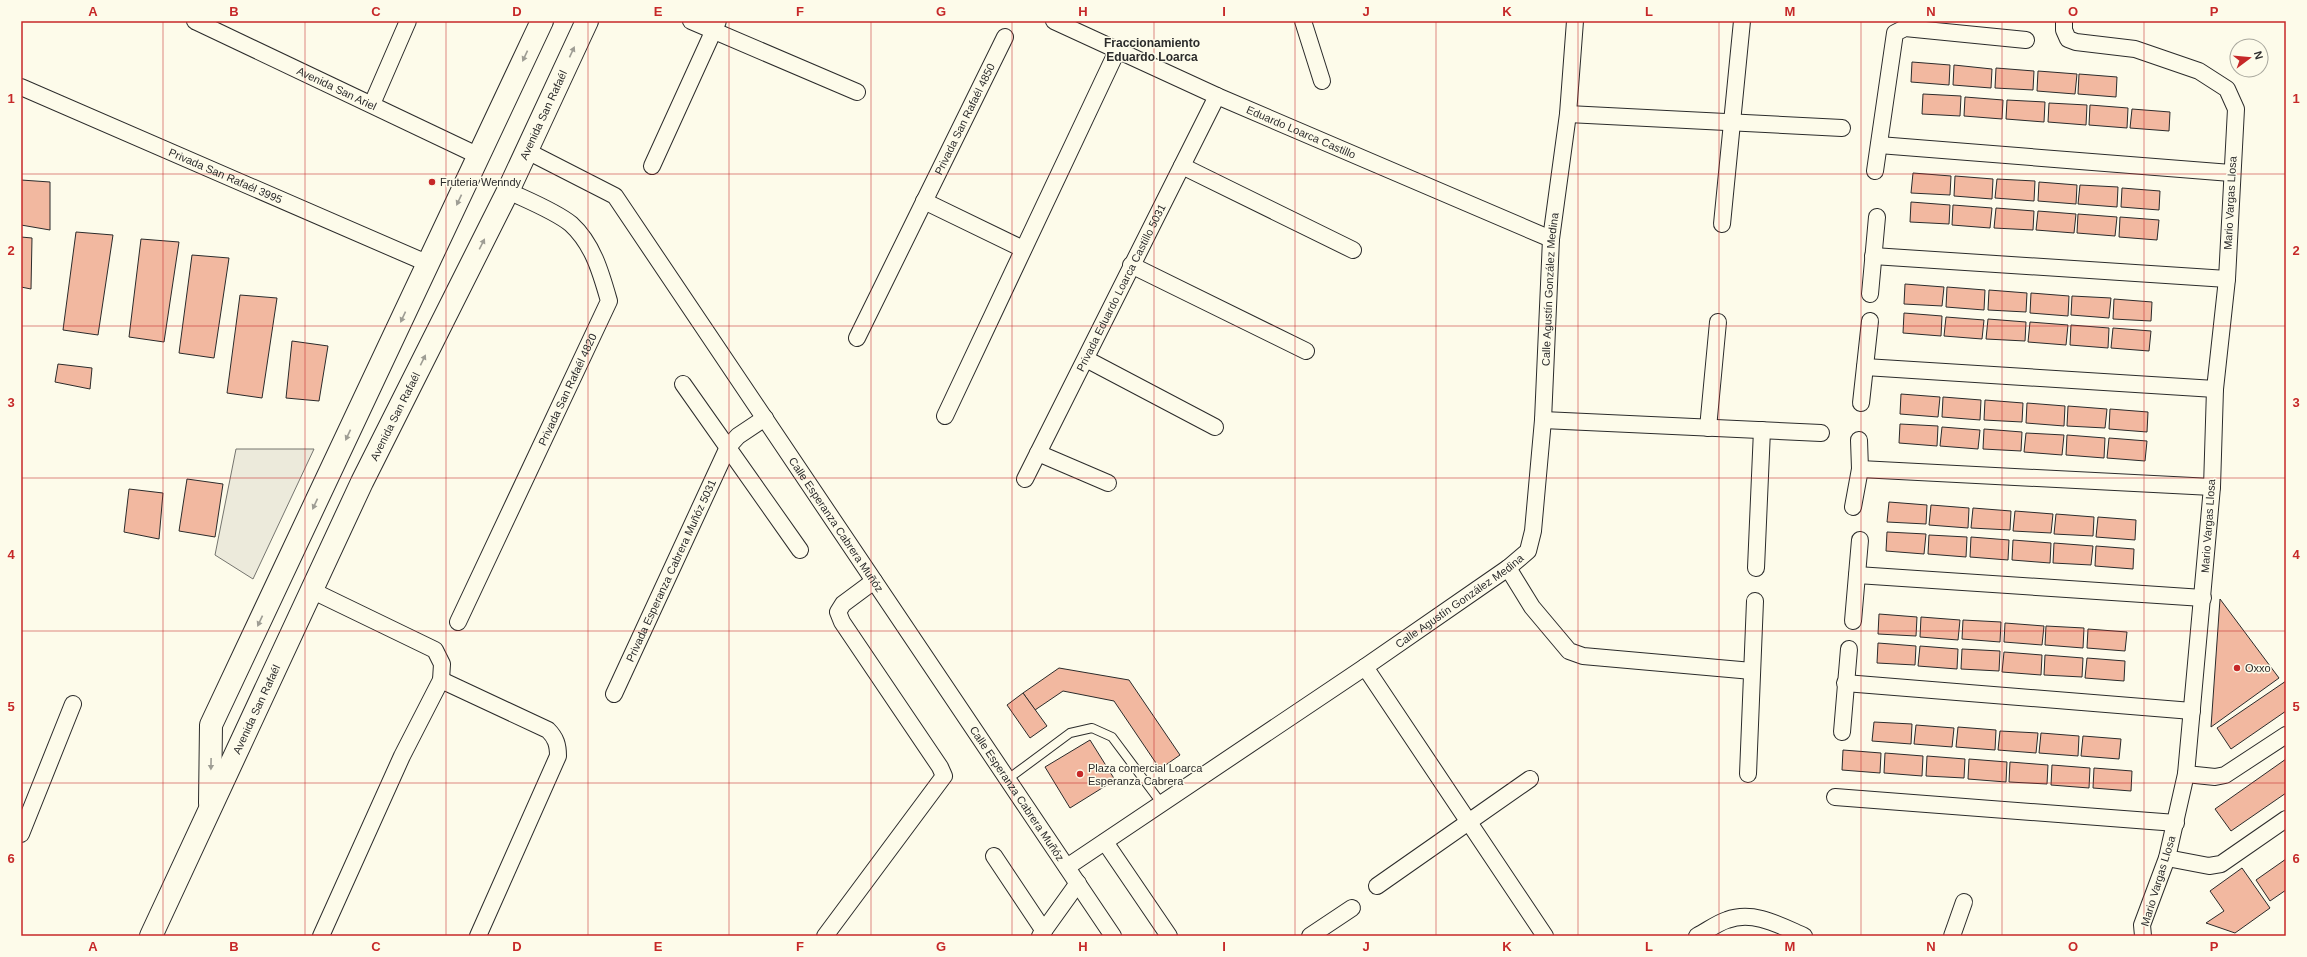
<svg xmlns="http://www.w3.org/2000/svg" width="2307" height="957" font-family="Arial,sans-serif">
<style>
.parking{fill:#eceadb;stroke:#74746e}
.building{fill:#f2b8a0;stroke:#2b2b2b}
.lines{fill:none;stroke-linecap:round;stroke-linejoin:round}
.lane-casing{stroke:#2b2b2b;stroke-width:10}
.street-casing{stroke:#2b2b2b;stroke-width:18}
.secondary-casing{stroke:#2b2b2b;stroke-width:24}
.lane{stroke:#fdfbea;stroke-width:8}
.street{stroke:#fdfbea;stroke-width:16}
.secondary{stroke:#fdfbea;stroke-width:22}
.oneway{fill:#9e9d94}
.grid{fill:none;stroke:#c62828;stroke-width:1;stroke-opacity:0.55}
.poi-dot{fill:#c62828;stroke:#fdfbea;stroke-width:1.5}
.labels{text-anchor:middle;stroke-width:3;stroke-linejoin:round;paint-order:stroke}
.street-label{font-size:11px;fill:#2b2b2b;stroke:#fdfbea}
.poi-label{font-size:11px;fill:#2b2b2b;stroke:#fdfbea;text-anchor:start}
.neighbourhood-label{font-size:12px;font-weight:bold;fill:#2b2b2b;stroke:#fdfbea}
.neatline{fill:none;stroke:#c62828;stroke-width:1.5}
.grid-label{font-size:13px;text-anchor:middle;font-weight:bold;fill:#c62828}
</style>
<rect width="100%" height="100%" fill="#fdfbea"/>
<polygon class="parking" points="236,449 314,449 253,579 215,555"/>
<g class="building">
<polygon points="1912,62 1950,65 1949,85 1911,82"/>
<polygon points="1954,65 1992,69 1991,88 1953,85"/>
<polygon points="1996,68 2034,71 2033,90 1995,88"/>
<polygon points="2038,71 2077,74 2075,94 2037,91"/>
<polygon points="2079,74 2117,77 2116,97 2078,94"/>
<polygon points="1923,94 1961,96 1960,116 1922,114"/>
<polygon points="1965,97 2003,100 2002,119 1964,116"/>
<polygon points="2007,100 2045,102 2044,122 2006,119"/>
<polygon points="2049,103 2087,105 2086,125 2048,122"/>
<polygon points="2090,105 2128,108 2127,128 2089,125"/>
<polygon points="2132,109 2170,112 2169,131 2130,128"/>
<polygon points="1913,173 1951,176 1950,195 1911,193"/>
<polygon points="1955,176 1993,179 1992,199 1954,196"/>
<polygon points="1997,179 2035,181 2034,201 1995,198"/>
<polygon points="21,180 50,182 50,230 21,225"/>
<polygon points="2039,182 2077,185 2076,204 2038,201"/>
<polygon points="2080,185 2118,187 2117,207 2078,204"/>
<polygon points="2122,188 2160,191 2159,210 2121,207"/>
<polygon points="1911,202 1950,205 1949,224 1910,222"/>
<polygon points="1953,205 1992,208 1990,228 1952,225"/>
<polygon points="1996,208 2034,211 2033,230 1994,228"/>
<polygon points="2038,211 2076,214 2074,233 2036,230"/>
<polygon points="2078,214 2117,217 2115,236 2077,233"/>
<polygon points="2120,217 2159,220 2157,240 2119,237"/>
<polygon points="76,232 113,235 98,335 63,330"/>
<polygon points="21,237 32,238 31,289 21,287"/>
<polygon points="141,239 179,242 164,342 129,337"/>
<polygon points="192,255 229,258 214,358 179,353"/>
<polygon points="1905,284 1944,287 1942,306 1904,304"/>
<polygon points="1947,287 1985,290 1984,310 1946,307"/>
<polygon points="1989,290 2027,293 2026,312 1988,310"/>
<polygon points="2031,293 2069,296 2068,316 2030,313"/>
<polygon points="240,295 277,298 262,398 227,393"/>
<polygon points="2072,296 2111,298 2109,318 2071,315"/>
<polygon points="2114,299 2152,302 2151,321 2113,319"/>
<polygon points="1904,313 1942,316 1941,336 1903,333"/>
<polygon points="1946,317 1984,320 1982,339 1944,336"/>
<polygon points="1988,319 2026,322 2025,341 1986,339"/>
<polygon points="2030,322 2068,325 2066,345 2028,342"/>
<polygon points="2071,325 2109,328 2108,348 2070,345"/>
<polygon points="2113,328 2151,331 2149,351 2111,348"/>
<polygon points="292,341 328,346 319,401 286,398"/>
<polygon points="58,364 92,368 90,389 55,382"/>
<polygon points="1901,394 1940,397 1938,417 1900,414"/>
<polygon points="1943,397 1981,400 1980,420 1942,417"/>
<polygon points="1985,400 2023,403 2022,422 1984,420"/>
<polygon points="2027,403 2065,406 2064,426 2026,423"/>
<polygon points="2068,406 2107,409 2105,428 2067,426"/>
<polygon points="2110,409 2148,412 2147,432 2109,429"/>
<polygon points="1900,424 1938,426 1937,446 1899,443"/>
<polygon points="1942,427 1980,430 1978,449 1940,446"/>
<polygon points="1984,429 2022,432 2021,451 1983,449"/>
<polygon points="2026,433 2064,435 2062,455 2024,452"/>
<polygon points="2067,435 2105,438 2104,458 2066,455"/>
<polygon points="2109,438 2147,441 2145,461 2107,458"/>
<polygon points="187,479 223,484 215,537 179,531"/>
<polygon points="129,489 163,493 159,539 124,532"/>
<polygon points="1889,502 1927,505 1926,524 1887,522"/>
<polygon points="1931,505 1969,508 1968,528 1929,525"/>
<polygon points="1973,508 2011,511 2010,530 1971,528"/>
<polygon points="2015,511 2053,514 2051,533 2013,531"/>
<polygon points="2056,514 2094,517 2093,536 2054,534"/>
<polygon points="2098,517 2136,520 2135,540 2096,537"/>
<polygon points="1887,532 1926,534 1924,554 1886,551"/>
<polygon points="1929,535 1967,537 1966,557 1928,554"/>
<polygon points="1971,537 2009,540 2008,560 1970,557"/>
<polygon points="2013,540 2051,543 2050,563 2012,560"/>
<polygon points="2054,543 2093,546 2091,565 2053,563"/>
<polygon points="2096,546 2134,549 2133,569 2095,566"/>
<polygon points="2220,599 2279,678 2211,727"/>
<polygon points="1879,614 1917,617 1916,636 1878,634"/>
<polygon points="1921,617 1960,620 1958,640 1920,637"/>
<polygon points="1963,620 2001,622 2000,642 1962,639"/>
<polygon points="2005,623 2044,626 2042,645 2004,642"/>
<polygon points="2046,626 2084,628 2083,648 2045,645"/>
<polygon points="2088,629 2127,632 2125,651 2087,648"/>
<polygon points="1878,643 1916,646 1915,665 1877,663"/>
<polygon points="1920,646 1958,649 1957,669 1918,666"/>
<polygon points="1962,649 2000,651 1999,671 1961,669"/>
<polygon points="2004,652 2042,655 2041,675 2002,672"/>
<polygon points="2045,655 2083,658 2082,677 2044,675"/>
<polygon points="2087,658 2125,661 2124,681 2085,678"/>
<polygon points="1059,668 1129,680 1180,755 1160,769 1114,701 1063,691 1035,710 1023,693"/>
<polygon points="2286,681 2286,711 2231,749 2217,728"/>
<polygon points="1023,693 1047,726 1030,738 1007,705"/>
<polygon points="1874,722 1912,724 1911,744 1872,741"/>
<polygon points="1916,725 1954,728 1952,747 1914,744"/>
<polygon points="1958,727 1996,730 1995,750 1956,747"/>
<polygon points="2000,731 2038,733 2036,753 1998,750"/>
<polygon points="2041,733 2079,736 2078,756 2039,753"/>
<polygon points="2083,736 2121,739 2119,759 2081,756"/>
<polygon points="1090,740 1115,780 1070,808 1045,767"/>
<polygon points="1843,750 1881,753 1880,773 1842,770"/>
<polygon points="1885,753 1923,756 1922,776 1884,773"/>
<polygon points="1927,756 1965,759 1964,778 1926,776"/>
<polygon points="1969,759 2007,762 2006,782 1968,779"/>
<polygon points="2286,759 2286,793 2231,831 2215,809"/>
<polygon points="2010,762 2048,765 2047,784 2009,782"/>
<polygon points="2052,765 2090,768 2089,788 2051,785"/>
<polygon points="2094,768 2132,771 2131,791 2093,788"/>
<polygon points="2286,859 2286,890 2270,901 2256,880"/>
<polygon points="2242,868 2270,908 2235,933 2206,923 2224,911 2210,891"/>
</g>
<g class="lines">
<g class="lane-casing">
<polyline id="lane" points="1008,779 1070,733 1092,728 1112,737 1162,804"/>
</g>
<g class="street-casing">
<g id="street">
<path id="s1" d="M 195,21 L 479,156"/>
<polyline points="691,21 857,92"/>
<path id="s2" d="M 1054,21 L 1217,96 L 1551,239"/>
<polyline points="1303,21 1322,81"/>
<polyline points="2064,21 2064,30 2068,39 2076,42 2135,49 2199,71 2227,89 2236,109 2227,279 2215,389 2212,487 2186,774 2167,858 2142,925 2143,936"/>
<path id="s3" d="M 21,87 L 429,264"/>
<polyline points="372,104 408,21"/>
<polyline points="1568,114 1842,128"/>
<polyline points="1879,145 2231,173"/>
<path id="s4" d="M 527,151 L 615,196 L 1113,936"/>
<polyline points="652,166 718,21"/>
<polyline points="1182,166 1353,250"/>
<polyline points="1875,171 1895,33 1905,28 2026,40"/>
<polyline points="924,201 1023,249"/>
<polyline points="1722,224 1742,21"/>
<polyline points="1873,256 2227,279"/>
<polyline points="1131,265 1306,351"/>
<polyline points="1870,294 1877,217"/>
<path id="s5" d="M 857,338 L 1005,37"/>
<polyline points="1086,359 1215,427"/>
<polyline points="1865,367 2215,389"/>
<polyline points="683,384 800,550"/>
<polyline points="1861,403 1870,321"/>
<polyline points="945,416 1117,51"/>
<polyline points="1543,420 1821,433"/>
<polyline points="1708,428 1718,322"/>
<polyline points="1038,453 1108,483"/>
<polyline points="1860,469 2212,487"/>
<path id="s6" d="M 1025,479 L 1217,96"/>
<polyline points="1853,507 1860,469 1859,440"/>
<polyline points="1508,568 1532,607 1569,651 1583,656 1752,671"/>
<polyline points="1756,568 1762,430"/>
<polyline points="1857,575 2203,598"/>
<polyline points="313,591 435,650 442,664 441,680 402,756 321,936"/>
<polyline points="1853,621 1860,540"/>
<path id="s7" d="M 458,622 L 609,301 C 601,273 593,244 571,224 C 555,211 527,200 508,191"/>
<polyline points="1365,667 1545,936"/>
<path d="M 441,680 L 548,730 C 556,738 558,745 558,756 L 478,936"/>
<polyline points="1845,683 2192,711"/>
<path id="s8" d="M 614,694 L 728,447 L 738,436 L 765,418"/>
<polyline points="1842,732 1849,649"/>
<polyline points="1748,774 1755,601"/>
<polyline points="2186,774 2215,777 2225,775 2286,735"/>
<polyline points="1835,797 2176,823"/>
<polyline points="21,834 73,704"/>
<polyline points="1105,842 1169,936"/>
<polyline points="994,856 1044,931"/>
<polyline points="2167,858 2209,866 2221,864 2286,819"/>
<path id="s9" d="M 1067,867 L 1365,667 L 1508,568 L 1528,551 L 1533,531 L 1543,420 L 1551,239 L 1568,114 L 1575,21"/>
<polyline points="1377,886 1530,779"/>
<polyline points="825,936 944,776 940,767 842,622 838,612 843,604 874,581"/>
<polyline points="1040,936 1078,883"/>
<polyline points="1310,936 1352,908"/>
<path d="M 1697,936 C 1707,931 1717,923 1727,920 C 1754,910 1781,926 1804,936"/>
<polyline points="1952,936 1964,902"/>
</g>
</g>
<g class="secondary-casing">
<g id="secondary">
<polyline points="210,803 211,725 542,21"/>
<path id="s10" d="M 151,936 L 362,482 L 508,191 L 587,21"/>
</g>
</g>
<use href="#lane" class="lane"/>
<use href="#street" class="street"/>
<use href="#secondary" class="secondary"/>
</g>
<defs><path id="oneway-solid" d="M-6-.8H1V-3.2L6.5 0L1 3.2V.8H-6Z"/></defs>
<g class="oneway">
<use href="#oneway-solid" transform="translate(572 52) rotate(-65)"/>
<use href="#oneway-solid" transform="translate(525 56) rotate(115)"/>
<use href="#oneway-solid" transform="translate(459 200) rotate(115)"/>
<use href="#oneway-solid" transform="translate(482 244) rotate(-63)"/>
<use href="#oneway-solid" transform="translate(403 317) rotate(115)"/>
<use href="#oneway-solid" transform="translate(423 360) rotate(-64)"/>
<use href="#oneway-solid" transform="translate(348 435) rotate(115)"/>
<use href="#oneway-solid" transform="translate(315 504) rotate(115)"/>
<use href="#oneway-solid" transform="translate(260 621) rotate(115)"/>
<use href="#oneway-solid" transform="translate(211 764) rotate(91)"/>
</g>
<path class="grid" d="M 163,21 L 163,936M 305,21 L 305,936M 446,21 L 446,936M 588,21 L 588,936M 729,21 L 729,936M 871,21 L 871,936M 1012,21 L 1012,936M 1154,21 L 1154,936M 1295,21 L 1295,936M 1436,21 L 1436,936M 1578,21 L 1578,936M 1719,21 L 1719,936M 1861,21 L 1861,936M 2002,21 L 2002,936M 2144,21 L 2144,936M 21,174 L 2286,174M 21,326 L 2286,326M 21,478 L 2286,478M 21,631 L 2286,631M 21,783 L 2286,783"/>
<g class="poi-dot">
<circle cx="432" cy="182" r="4"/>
<circle cx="2237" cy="668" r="4"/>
<circle cx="1080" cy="774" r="4"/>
</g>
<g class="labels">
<g class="street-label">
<text dy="4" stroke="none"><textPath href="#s1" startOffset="157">Avenida San Ariel</textPath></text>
<text dy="4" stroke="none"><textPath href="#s10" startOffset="910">Avenida San Rafaél</textPath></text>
<text dy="4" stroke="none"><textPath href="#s5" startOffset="244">Privada San Rafaél 4850</textPath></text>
<text dy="4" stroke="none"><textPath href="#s2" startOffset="271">Eduardo Loarca Castillo</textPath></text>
<text dy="4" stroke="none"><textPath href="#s3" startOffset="223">Privada San Rafaél 3995</textPath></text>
<text transform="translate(2230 203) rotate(-87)" y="4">Mario Vargas Llosa</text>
<text dy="4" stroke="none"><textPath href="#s6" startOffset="214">Privada Eduardo Loarca Castillo 5031</textPath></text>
<text dy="4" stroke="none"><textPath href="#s9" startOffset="822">Calle Agustín González Medina</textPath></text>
<text dy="4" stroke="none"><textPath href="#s7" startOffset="257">Privada San Rafaél 4820</textPath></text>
<text dy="4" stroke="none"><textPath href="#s10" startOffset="574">Avenida San Rafaél</textPath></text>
<text dy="4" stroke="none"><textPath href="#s4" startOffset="495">Calle Esperanza Cabrera Muñóz</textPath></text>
<text transform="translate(2208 526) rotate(-86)" y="4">Mario Vargas Llosa</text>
<text dy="4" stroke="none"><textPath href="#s8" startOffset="136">Privada Esperanza Cabrera Muñóz 5031</textPath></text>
<text dy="4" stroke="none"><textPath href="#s9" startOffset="474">Calle Agustín González Medina</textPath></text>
<text dy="4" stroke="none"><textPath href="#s10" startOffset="250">Avenida San Rafaél</textPath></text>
<text dy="4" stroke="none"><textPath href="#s4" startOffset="819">Calle Esperanza Cabrera Muñóz</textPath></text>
<text transform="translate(2158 881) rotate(-73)" y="4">Mario Vargas Llosa</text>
</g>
<g class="poi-label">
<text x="440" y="186">Fruteria Wenndy</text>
<text x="2245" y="672">Oxxo</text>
<text x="1088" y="772">Plaza comercial Loarca<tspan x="1088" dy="13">Esperanza Cabrera</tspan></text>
</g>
<g class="neighbourhood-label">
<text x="1152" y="47">Fraccionamiento<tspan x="1152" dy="14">Eduardo Loarca</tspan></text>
</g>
</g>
<rect width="2307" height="957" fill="none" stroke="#fdfbea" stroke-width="44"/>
<g transform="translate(2249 58) rotate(74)"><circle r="19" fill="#fdfbea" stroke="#a9a89e"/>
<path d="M0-3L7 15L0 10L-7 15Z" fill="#c62828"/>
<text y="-6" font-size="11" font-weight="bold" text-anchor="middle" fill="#2b2b2b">N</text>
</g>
<rect x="22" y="22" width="2263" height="913" class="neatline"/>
<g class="grid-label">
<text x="93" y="16">A</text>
<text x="234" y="16">B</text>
<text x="376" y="16">C</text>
<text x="517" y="16">D</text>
<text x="658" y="16">E</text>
<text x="800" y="16">F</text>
<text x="941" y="16">G</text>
<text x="1083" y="16">H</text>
<text x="1224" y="16">I</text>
<text x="1366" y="16">J</text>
<text x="1507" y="16">K</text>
<text x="1649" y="16">L</text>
<text x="1790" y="16">M</text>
<text x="1931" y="16">N</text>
<text x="2073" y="16">O</text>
<text x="2214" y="16">P</text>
<text x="11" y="103">1</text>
<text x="2296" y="103">1</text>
<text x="11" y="255">2</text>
<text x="2296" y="255">2</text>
<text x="11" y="407">3</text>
<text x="2296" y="407">3</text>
<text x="11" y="559">4</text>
<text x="2296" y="559">4</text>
<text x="11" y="711">5</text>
<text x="2296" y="711">5</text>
<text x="11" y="863">6</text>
<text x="2296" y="863">6</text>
<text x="93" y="951">A</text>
<text x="234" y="951">B</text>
<text x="376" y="951">C</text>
<text x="517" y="951">D</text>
<text x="658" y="951">E</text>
<text x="800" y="951">F</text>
<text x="941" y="951">G</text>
<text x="1083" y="951">H</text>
<text x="1224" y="951">I</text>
<text x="1366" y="951">J</text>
<text x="1507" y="951">K</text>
<text x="1649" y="951">L</text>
<text x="1790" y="951">M</text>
<text x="1931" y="951">N</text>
<text x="2073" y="951">O</text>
<text x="2214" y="951">P</text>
</g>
</svg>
